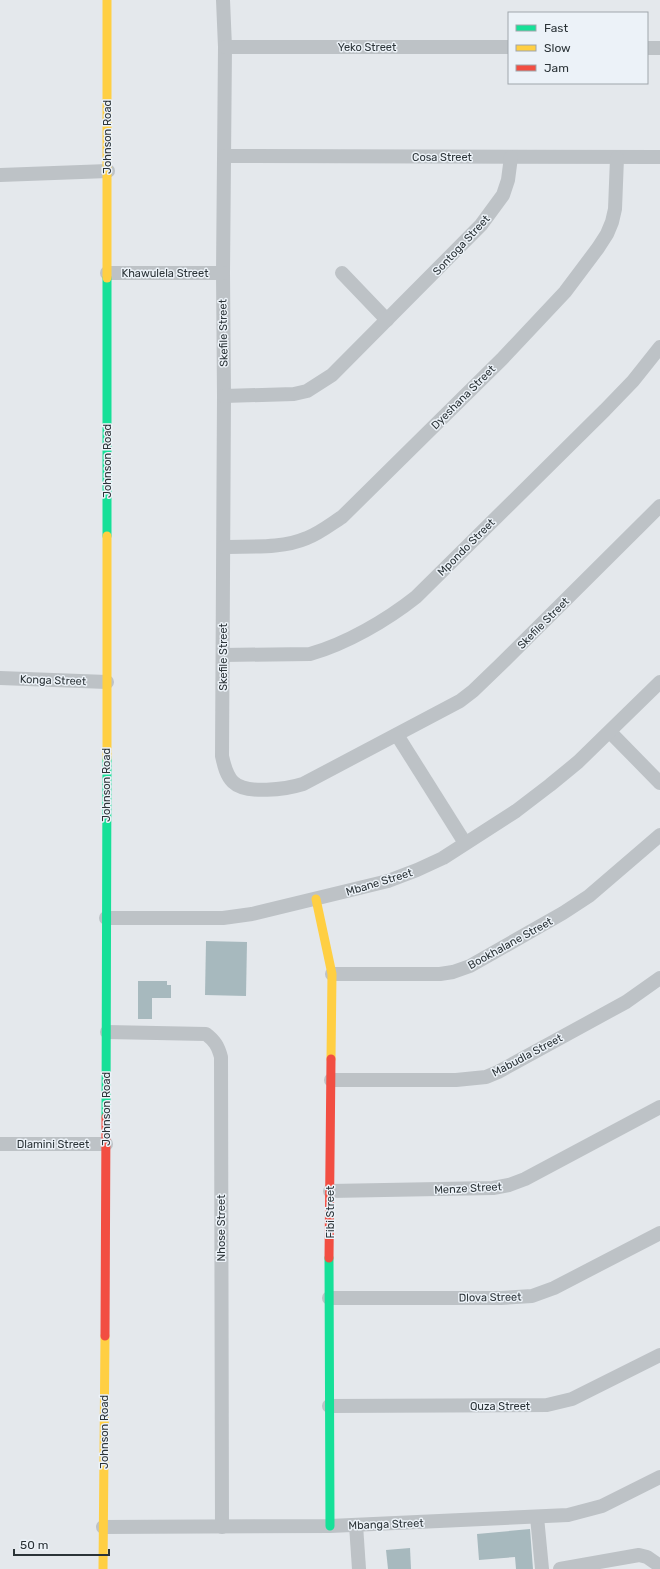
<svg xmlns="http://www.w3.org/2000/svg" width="660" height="1569" font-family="Rubik,sans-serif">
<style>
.building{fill:#a7b9be}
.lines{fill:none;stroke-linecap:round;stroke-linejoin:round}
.street{stroke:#bdc2c6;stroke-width:14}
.fast{stroke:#16e098;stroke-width:9}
.slow{stroke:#ffcf43;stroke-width:9}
.jam{stroke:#f24e42;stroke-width:9}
.labels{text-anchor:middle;stroke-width:3;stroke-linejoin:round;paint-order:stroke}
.street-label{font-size:11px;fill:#2b3337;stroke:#ecf2f8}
</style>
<rect width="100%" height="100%" fill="#e4e8ec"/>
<g class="building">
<polygon points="206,941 247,942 246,996 205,995"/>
<polygon points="138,981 167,981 167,985 171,985 171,998 152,998 152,1019 138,1019"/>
<polygon points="530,1529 533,1569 516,1569 515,1557 479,1560 477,1534"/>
<polygon points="410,1548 411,1569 388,1569 386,1550"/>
</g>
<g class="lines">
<g class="street">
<path d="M 223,0 L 225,47 L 223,273 L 224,396 L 222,756 C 224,765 226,775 233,782 C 246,795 287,789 303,784 L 460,701 L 473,691 L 500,665 L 660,506"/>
<polyline points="225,47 509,47"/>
<polyline points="647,48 660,48"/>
<polyline points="225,156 660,157"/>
<polyline points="0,175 108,171"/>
<polyline points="107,273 223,273"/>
<polyline points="342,273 387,320"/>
<polyline points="224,396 294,394 307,391 332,375 481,225 503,195 508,180 511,157"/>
<path d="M 224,547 C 251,546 281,549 307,538 C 320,533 331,524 342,517 L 502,359 L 565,292 L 598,248 L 607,234 L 612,222 L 615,209 L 617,158"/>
<path d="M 223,655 L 310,654 C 346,644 387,620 416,597 L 605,410 L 633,381 L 660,347"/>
<polyline points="0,678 107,682"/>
<polyline points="610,732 660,783"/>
<polyline points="397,735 465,843"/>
<polyline points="106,918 223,918 252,914 388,881 417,870 443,858 516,811 550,785 578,762 660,682"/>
<polyline points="332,974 440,974 453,972 470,966 563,913 589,896 660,835"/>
<path d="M 107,1032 L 206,1034 C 215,1041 218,1046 221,1057 L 222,1527"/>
<polyline points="331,1080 456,1080 486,1077 498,1072 626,1002 660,978"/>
<polyline points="0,1144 106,1144"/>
<polyline points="330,1191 493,1188 509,1185 525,1179 660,1107"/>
<polyline points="329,1298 501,1298 532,1296 554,1288 660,1233"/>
<polyline points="329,1406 547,1405 572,1399 660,1355"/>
<polyline points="537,1517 542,1569"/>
<polyline points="356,1525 359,1569"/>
<polyline points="103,1527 330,1526 568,1515 602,1506 660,1477"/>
<polyline points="560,1569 639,1555 647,1557 660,1566"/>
</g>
<g class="fast">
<polyline points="107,278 107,536"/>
<polyline points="106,1117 107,758"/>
<polyline points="329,1258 330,1526"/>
</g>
<g class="slow">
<polyline points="107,0 107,278"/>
<polyline points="107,536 107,758"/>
<polyline points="316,899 332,974 331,1059"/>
<polyline points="103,1569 105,1336"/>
</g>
<g class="jam">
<polyline points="329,1258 331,1059"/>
<polyline points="105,1336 106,1117"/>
</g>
</g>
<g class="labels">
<g class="street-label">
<text x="367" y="51">Yeko Street</text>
<text transform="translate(107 137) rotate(-90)" y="4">Johnson Road</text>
<text x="442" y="161">Cosa Street</text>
<text transform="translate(461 245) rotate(-47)" y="4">Sontoga Street</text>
<text x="165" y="277">Khawulela Street</text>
<text transform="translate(223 333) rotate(-91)" y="4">Skefile Street</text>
<text transform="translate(463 397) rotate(-45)" y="4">Dyeshana Street</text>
<text transform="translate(107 461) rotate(-90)" y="4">Johnson Road</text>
<text transform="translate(466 547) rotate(-45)" y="4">Mpondo Street</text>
<text transform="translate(543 623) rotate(-45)" y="4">Skefile Street</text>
<text transform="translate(223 657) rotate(-90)" y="4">Skefile Street</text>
<text transform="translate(53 680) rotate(2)" y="4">Konga Street</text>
<text transform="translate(106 785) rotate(-90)" y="4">Johnson Road</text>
<text transform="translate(379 882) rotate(-17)" y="4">Mbane Street</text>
<text transform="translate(510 943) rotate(-29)" y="4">Bookhalane Street</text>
<text transform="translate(527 1055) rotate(-28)" y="4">Mabudla Street</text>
<text transform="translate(106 1109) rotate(-90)" y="4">Johnson Road</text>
<text x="53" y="1148">Dlamini Street</text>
<text transform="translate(468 1188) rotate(-3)" y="4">Menze Street</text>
<text transform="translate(330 1212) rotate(-90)" y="4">Fibi Street</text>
<text transform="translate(221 1228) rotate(-90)" y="4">Nhose Street</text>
<text transform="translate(490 1297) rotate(-1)" y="4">Dlova Street</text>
<text x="500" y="1410">Quza Street</text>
<text transform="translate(104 1432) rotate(-90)" y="4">Johnson Road</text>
<text transform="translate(386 1524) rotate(-2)" y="4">Mbanga Street</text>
</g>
</g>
<rect x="508" y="12" width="140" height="72" fill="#ecf2f8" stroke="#9fa6ab"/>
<rect x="516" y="25" width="20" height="6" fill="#16e098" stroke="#9fa6ab"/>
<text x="544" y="32" font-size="12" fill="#2b3337">Fast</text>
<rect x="516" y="45" width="20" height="6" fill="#ffcf43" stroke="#9fa6ab"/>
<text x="544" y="52" font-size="12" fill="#2b3337">Slow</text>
<rect x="516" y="65" width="20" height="6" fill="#f24e42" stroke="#9fa6ab"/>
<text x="544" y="72" font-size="12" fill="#2b3337">Jam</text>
<path d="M14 1549v6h95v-6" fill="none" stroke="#2b3337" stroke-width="2"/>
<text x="20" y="1549" font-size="12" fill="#2b3337" stroke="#ecf2f8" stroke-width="3" paint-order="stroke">50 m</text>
</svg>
